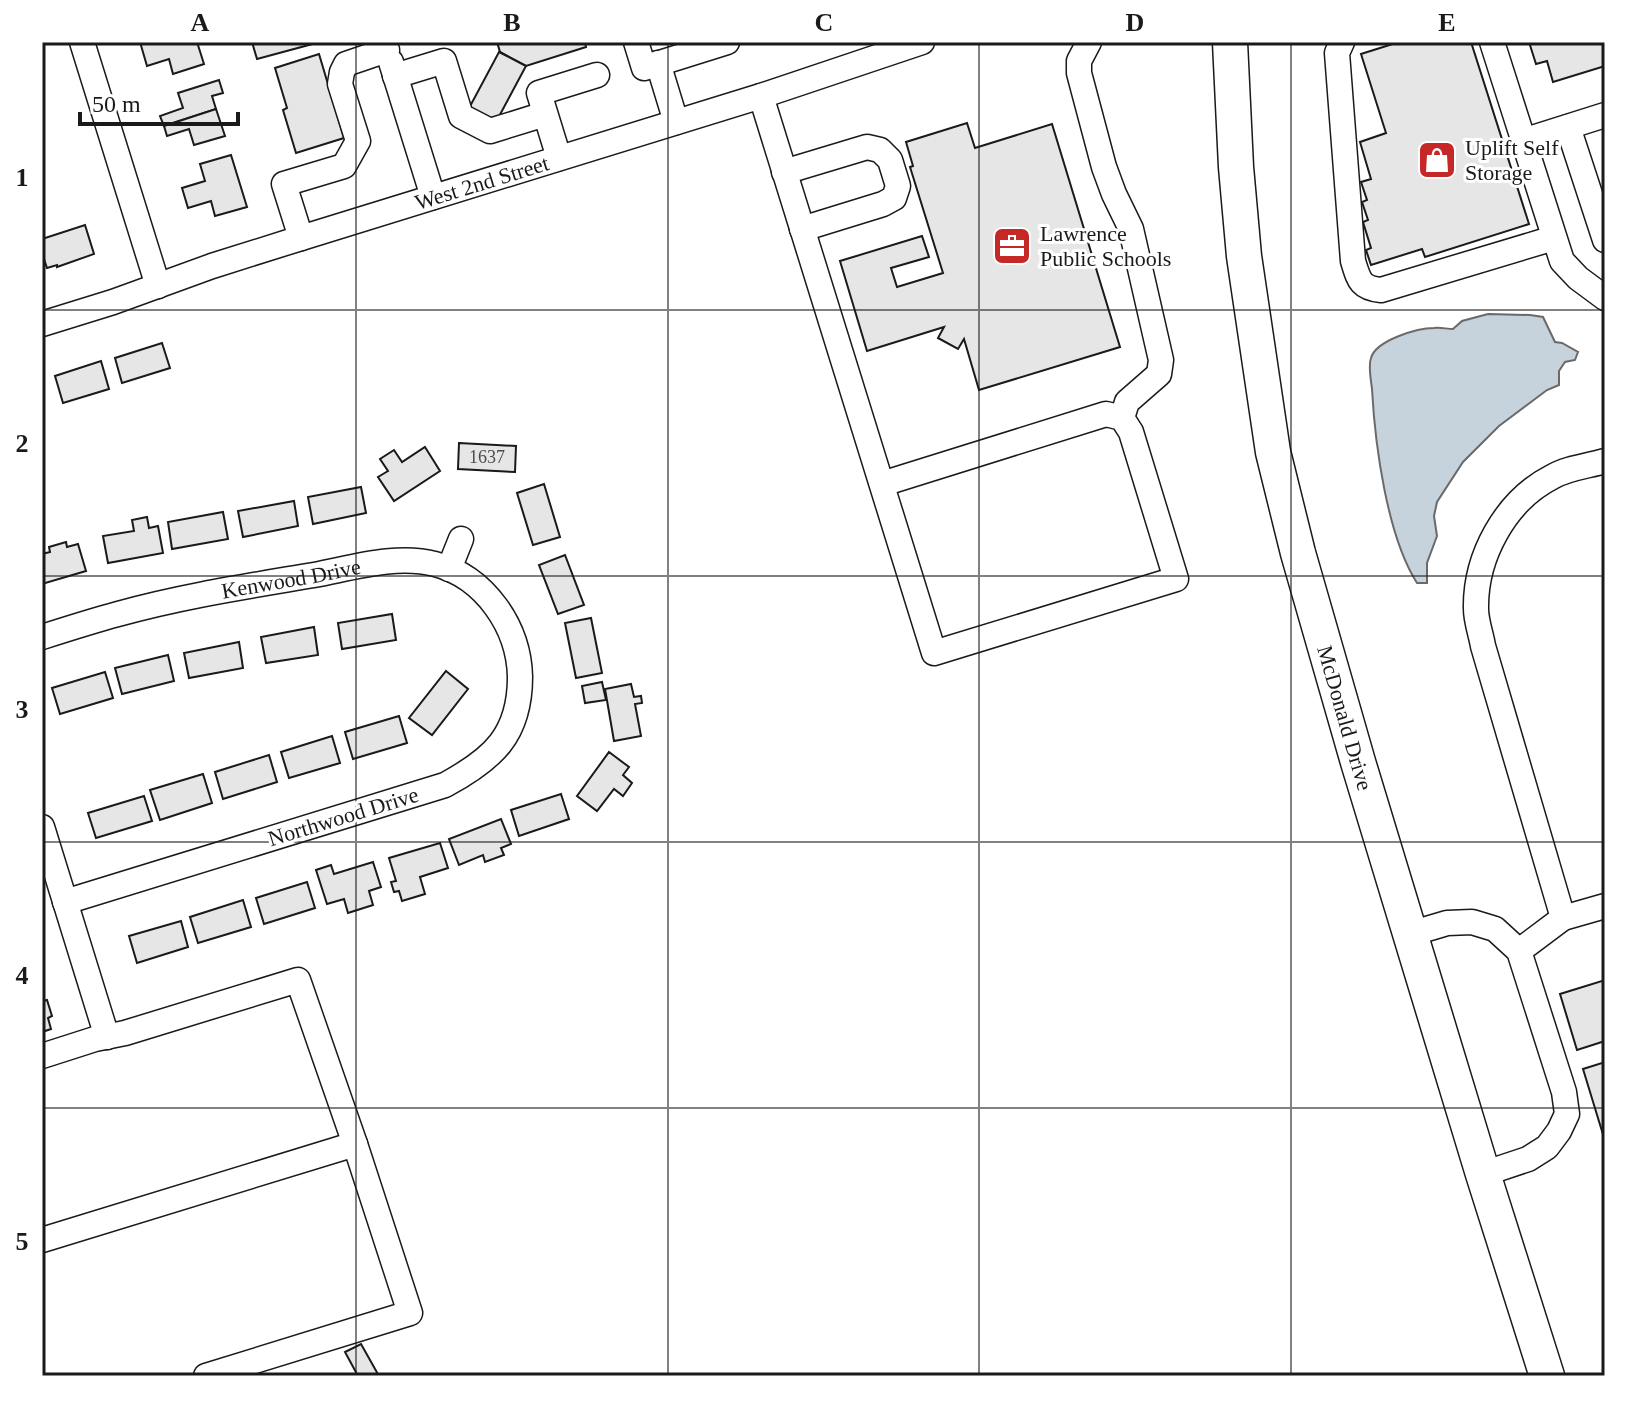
<svg xmlns="http://www.w3.org/2000/svg" width="1647" height="1418" font-family="'Times New Roman',serif">
<style>
.water{fill:#c6d2dc;stroke:#6a6a6a;stroke-width:2}
.building{fill:#e6e6e6;stroke:#1a1a1a;stroke-width:2}
.lines{fill:none;stroke-linecap:round;stroke-linejoin:round}
.minor-casing{stroke:#1a1a1a;stroke-width:27}
.highway-casing{stroke:#1a1a1a;stroke-width:37}
.minor{stroke:#fff;stroke-width:24}
.highway{stroke:#fff;stroke-width:34}
.grid{fill:none;stroke:#1a1a1a;stroke-width:2;stroke-opacity:0.55}
.labels{text-anchor:middle;stroke-width:6;stroke-linejoin:round;paint-order:stroke}
.number-label{font-size:18px;fill:#4d4d4d}
.poi-label{font-size:22px;fill:#1a1a1a;stroke:#fff;text-anchor:start}
.street-label{font-size:22px;fill:#1a1a1a;stroke:#fff}
.neatline{fill:none;stroke:#1a1a1a;stroke-width:3}
.grid-label{font-size:26px;text-anchor:middle;font-weight:bold;fill:#1a1a1a}
</style>
<rect width="100%" height="100%" fill="#fff"/>
<path class="water" d="M 1488,314 L 1530,315 L 1543,317 L 1555,342 L 1562,343 L 1578,352 L 1575,360 L 1565,362 L 1559,371 L 1559,385 L 1547,390 L 1499,426 L 1463,462 L 1437,502 L 1434,516 L 1437,536 L 1427,563 L 1427,583 L 1417,583 C 1387,536 1375,445 1372,389 C 1371,380 1368,366 1371,358 C 1376,340 1418,328 1434,328 C 1440,327 1447,329 1453,329 L 1462,321 Z"/>
<g class="building">
<polygon points="140,42 197,42 204,64 173,74 169,59 147,66"/>
<polygon points="252,42 320,42 257,59"/>
<polygon points="497,42 585,42 586,47 526,66 500,52"/>
<polygon points="1399,42 1471,42 1529,224 1425,257 1422,249 1371,265 1366,250 1371,248 1363,222 1368,220 1362,202 1367,200 1361,182 1371,179 1360,142 1386,133 1361,54"/>
<polygon points="1529,42 1605,42 1605,66 1553,82 1547,61 1536,64"/>
<polygon points="499,52 526,66 495,124 468,110"/>
<polygon points="319,54 344,138 296,153 283,110 287,108 275,68"/>
<polygon points="219,80 223,93 212,96 216,109 164,126 160,116 183,108 178,93"/>
<polygon points="216,109 225,136 194,145 189,129 167,136 164,126"/>
<polygon points="967,123 975,148 1052,124 1120,347 979,390 964,339 958,349 938,338 944,327 867,351 840,261 922,236 929,257 891,268 897,287 943,273 910,167 913,166 906,142"/>
<polygon points="231,155 247,207 215,216 211,201 188,208 182,188 205,181 200,164"/>
<polygon points="85,225 94,254 57,267 57,265 47,268 42,253 42,239"/>
<polygon points="162,343 170,368 122,383 115,358"/>
<polygon points="101,361 109,389 63,403 55,376"/>
<polygon points="459,443 516,446 515,472 458,469"/>
<polygon points="425,447 440,471 394,501 378,477 388,471 380,459 394,450 402,462"/>
<polygon points="544,484 560,537 533,545 517,493"/>
<polygon points="361,487 366,513 313,524 308,497"/>
<polygon points="294,501 298,526 243,537 238,511"/>
<polygon points="223,512 228,539 172,549 168,522"/>
<polygon points="147,517 149,528 158,526 163,553 108,563 103,536 134,531 132,520"/>
<polygon points="66,542 67,547 78,544 86,571 42,584 42,554 50,552 49,547"/>
<polygon points="565,555 584,605 558,614 539,565"/>
<polygon points="392,614 396,640 342,649 338,623"/>
<polygon points="591,618 602,673 576,678 565,623"/>
<polygon points="314,627 318,655 266,663 261,637"/>
<polygon points="239,642 243,668 189,678 184,653"/>
<polygon points="168,655 174,681 122,694 115,668"/>
<polygon points="446,671 468,689 432,735 409,718"/>
<polygon points="105,672 113,698 60,714 52,688"/>
<polygon points="602,682 606,700 585,703 582,686"/>
<polygon points="631,684 634,697 641,696 642,703 635,704 641,736 614,741 605,689"/>
<polygon points="399,716 407,743 353,759 345,732"/>
<polygon points="332,736 340,763 289,778 281,752"/>
<polygon points="609,752 629,767 623,775 632,783 623,796 614,789 597,811 577,796"/>
<polygon points="269,755 277,782 223,799 215,772"/>
<polygon points="203,774 212,803 160,820 150,790"/>
<polygon points="561,794 569,819 519,836 511,810"/>
<polygon points="144,796 152,821 96,838 88,813"/>
<polygon points="501,819 511,844 501,848 504,855 485,862 483,855 459,865 449,839"/>
<polygon points="440,843 448,868 420,877 425,894 402,901 399,891 394,892 391,882 396,881 389,858"/>
<polygon points="373,862 381,887 369,891 373,905 348,913 344,899 327,904 316,870 331,865 334,874"/>
<polygon points="307,882 315,908 264,924 256,898"/>
<polygon points="243,900 251,927 198,943 190,917"/>
<polygon points="181,921 188,947 137,963 129,936"/>
<polygon points="1605,980 1605,1041 1577,1050 1560,994"/>
<polygon points="42,999 43,1001 47,1000 52,1016 48,1018 51,1029 42,1032"/>
<polygon points="1605,1062 1605,1141 1583,1069"/>
<polygon points="361,1344 379,1376 358,1376 345,1352"/>
</g>
<g class="lines">
<g class="minor-casing">
<g id="minor">
<polyline points="82,42 158,286"/>
<polyline points="636,42 644,68 727,42"/>
<polyline points="1089,42 1079,61 1079,73 1104,167 1114,194 1131,229 1161,360 1159,374 1127,402 1122,418"/>
<path d="M 1342,42 L 1337,53 L 1353,261 C 1359,280 1360,288 1381,290 L 1554,238"/>
<polyline points="1492,42 1562,261 1578,278 1605,298"/>
<polyline points="391,62 433,197"/>
<polyline points="658,63 676,122"/>
<polyline points="395,76 444,61 461,116 490,131 545,114"/>
<polyline points="761,96 934,653 1176,579 1131,432 1122,418 1106,414 882,484"/>
<polyline points="1568,127 1605,240"/>
<polyline points="1523,141 1605,115"/>
<polyline points="559,158 539,93 597,75"/>
<polyline points="784,172 867,147 880,150 890,160 898,186 894,198 883,204 802,229"/>
<polyline points="301,238 284,184 344,166 358,141 340,84 342,72 346,64 387,50"/>
<path id="s1" d="M 42,324 L 113,302 L 212,266 L 301,238 L 761,96 L 922,42"/>
<polyline points="449,569 461,539"/>
<path id="s2" d="M 42,637 C 67,629 92,621 118,614 C 182,596 249,586 314,575 C 352,568 396,554 435,564 C 485,577 519,627 520,677 C 520,735 493,759 445,785 L 65,902"/>
<polyline points="42,827 107,1037"/>
<path d="M 1563,918 L 1483,646 C 1481,634 1476,621 1476,609 C 1475,557 1505,501 1552,477 C 1567,468 1588,466 1605,461"/>
<polyline points="1410,934 1447,923 1472,922 1495,929 1519,951 1564,1092 1567,1114 1559,1131 1547,1147 1528,1159 1483,1174"/>
<polyline points="1519,951 1563,918 1605,906"/>
<polyline points="42,1056 95,1039 125,1033 298,980 355,1144 410,1313 206,1376"/>
<polyline points="42,1240 355,1144"/>
</g>
</g>
<g class="highway-casing">
<g id="highway">
<path id="s3" d="M 1230,42 L 1236,167 L 1244,256 L 1273,452 L 1298,553 L 1358,762 L 1483,1174 L 1547,1376"/>
</g>
</g>
<use href="#minor" class="minor"/>
<use href="#highway" class="highway"/>
</g>
<path class="grid" d="M 356,42 L 356,1376M 668,42 L 668,1376M 979,42 L 979,1376M 1291,42 L 1291,1376M 42,310 L 1605,310M 42,576 L 1605,576M 42,842 L 1605,842M 42,1108 L 1605,1108"/>
<defs>
<g id="shop-square" transform="scale(2)"><rect x="-9" y="-9" width="18" height="18" rx="4" fill="#c62828" stroke="#fff"/><path d="M-5-2.5h2.3a2.7 3.5 0 0 1 5.4 0H5L5.5 6h-11ZM-1.5-2.5h3a1.5 2.3 0 0 0-3 0Z" fill="#fff"/></g>
<g id="office-square" transform="scale(2)"><rect x="-9" y="-9" width="18" height="18" rx="4" fill="#c62828" stroke="#fff"/><path d="M-6-3h4V-5.5h4V-3h4V5H-6ZM-1-4.5V-3h2v-1.5ZM-6 0V1H6V0Z" fill="#fff"/></g>
</defs>
<g fill-rule="evenodd">
<use href="#shop-square" x="1437" y="160"/>
<use href="#office-square" x="1012" y="246"/>
</g>
<g class="labels">
<g class="number-label">
<text x="487" y="463">1637</text>
</g>
<g class="poi-label">
<text x="1465" y="155">Uplift Self<tspan x="1465" dy="25">Storage</tspan></text>
<text x="1040" y="241">Lawrence<tspan x="1040" dy="25">Public Schools</tspan></text>
</g>
<g class="street-label">
<text dy="8" stroke="none"><textPath href="#s1" startOffset="462">West 2nd Street</textPath></text>
<text dy="8" stroke="none"><textPath href="#s2" startOffset="256">Kenwood Drive</textPath></text>
<text dy="8" stroke="none"><textPath href="#s3" startOffset="688">McDonald Drive</textPath></text>
<text transform="translate(343 816) rotate(-17)" y="8">Northwood Drive</text>
</g>
</g>
<rect width="1647" height="1418" fill="none" stroke="#ffffff" stroke-width="88"/>
<path d="M80 112v12h158v-12" fill="none" stroke="#1a1a1a" stroke-width="4"/>
<text x="92" y="112" font-size="24" fill="#1a1a1a" stroke="#ffffff" stroke-width="6" paint-order="stroke">50 m</text>
<rect x="44" y="44" width="1559" height="1330" class="neatline"/>
<g class="grid-label">
<text x="200" y="31">A</text>
<text x="512" y="31">B</text>
<text x="824" y="31">C</text>
<text x="1135" y="31">D</text>
<text x="1447" y="31">E</text>
<text x="22" y="186">1</text>
<text x="22" y="452">2</text>
<text x="22" y="718">3</text>
<text x="22" y="984">4</text>
<text x="22" y="1250">5</text>
</g>
</svg>
